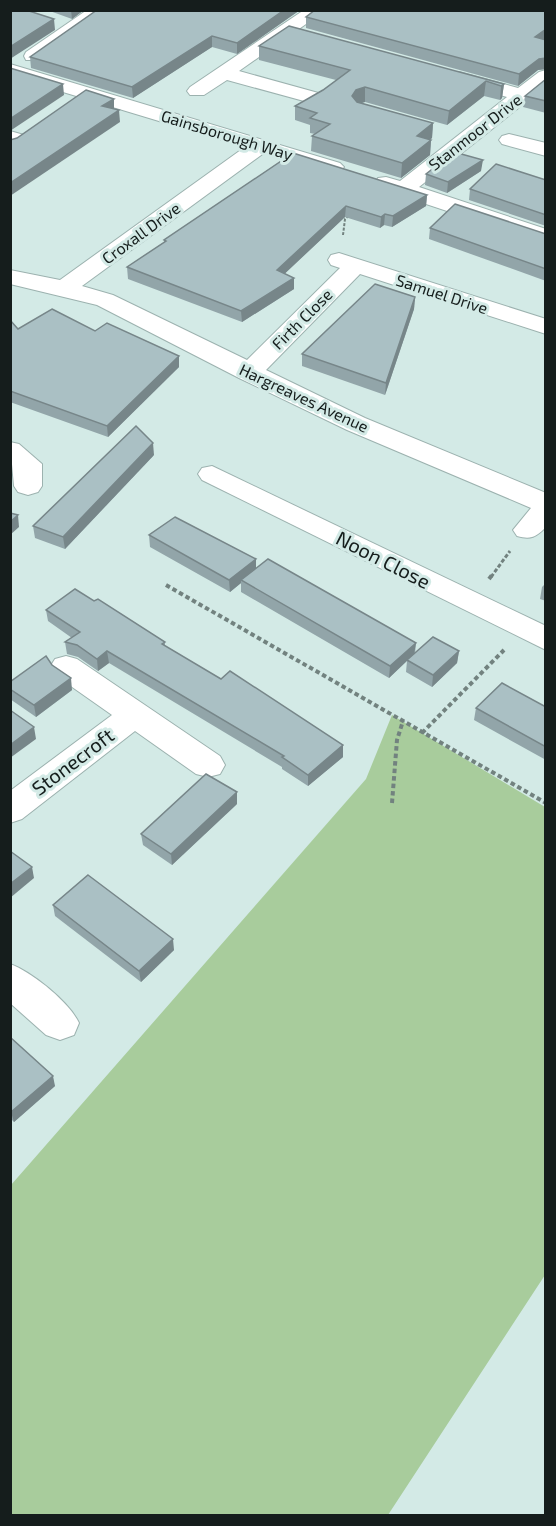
<svg xmlns="http://www.w3.org/2000/svg" width="556" height="1526" font-family="'Exo 2',sans-serif">
<style>
.green{fill:#a8cc9c}
.lines{fill:none;stroke-linecap:round;stroke-linejoin:round}
.minor-casing{stroke:#9cb2af;stroke-width:2}
.path-far2{stroke:#72827f;stroke-width:2;stroke-dasharray:3 1.5;stroke-linecap:butt}
.path-far1{stroke:#72827f;stroke-width:3;stroke-dasharray:4 2;stroke-linecap:butt}
.path{stroke:#72827f;stroke-width:4;stroke-dasharray:4.5 3;stroke-linecap:butt}
.minor{fill:#fff;fill-rule:evenodd}
.wall{fill:#92a5a9}
.shaded-wall{fill:#778689}
.building{fill:#aac0c4;stroke:#778689;stroke-width:1.5}
.labels{text-anchor:middle;stroke-width:6;stroke-linejoin:round;paint-order:stroke}
.far-street-label{font-size:16px;fill:#151d1c;stroke:#d3eae6}
.street-label{font-size:20px;fill:#151d1c;stroke:#d3eae6}
</style>
<rect width="100%" height="100%" fill="#d3eae6"/>
<polygon class="green" points="392,715 545,807 545,1275 388,1515 11,1515 11,1185 366,779"/>
<g class="lines">
<g class="minor-casing">
<g id="minor">
<polygon points="87,10 110,10 40,60 26,60 24,56 26,52"/>
<polygon points="304,10 326,10 239,71 322,94 325,98 322,102 315,104 227,80 204,95 190,95 187,91 190,87"/>
<path d="M 10,64 L 340,163 L 344,167 L 340,171 L 333,173 L 264,153 L 82,286 L 113,295 L 247,360 L 340,268 L 331,265 L 328,260 L 331,255 L 339,253 L 546,319 L 546,334 L 360,274 L 266,370 L 365,418 L 546,493 L 546,527 C 536,537 531,540 517,536 L 513,530 L 531,508 L 347,430 L 239,378 L 97,305 L 10,284 L 10,270 L 60,280 L 245,147 L 10,76 Z"/>
<polygon points="546,70 546,86 419,187 546,229 546,244 378,188 375,183 378,178 386,177 400,181 507,97 452,82 449,78 452,74 459,72 518,88 539,72"/>
<polygon points="10,131 24,135 27,139 24,143 10,144"/>
<polygon points="509,134 546,143 546,156 502,144 499,140 502,136"/>
<polygon points="10,442 19,444 42,464 42,486 38,492 28,495 18,492 14,486"/>
<polygon points="212,466 546,626 546,650 202,480 198,474 202,468"/>
<polygon points="66,656 77,659 220,756 225,765 220,774 208,777 196,774 135,731 22,819 10,823 10,791 112,715 55,675 50,667 55,659"/>
<path d="M 10,964 C 32,972 69,1002 79,1023 L 74,1035 L 60,1040 L 46,1035 L 10,1003 Z"/>
</g>
</g>
<polyline class="path-far2" points="343,235 345,219 350,215"/>
<polyline class="path-far1" points="491,577 510,551"/>
<g class="path">
<polyline points="489,579 492,575"/>
<polyline points="166,585 546,803"/>
<polyline points="422,733 504,650"/>
<polyline points="392,803 397,740 403,721"/>
</g>
<use href="#minor" class="minor"/>
</g>
<g class="wall">
<polygon points="47,10 84,10 72,19"/>
<polygon points="97,10 300,10 237,54 212,47 133,98 31,68 30,57"/>
<polygon points="546,10 546,39 544,40 546,40 546,69 538,70 518,86 306,28 306,17"/>
<polygon points="259,46 504,84 502,98 500,100 484,96 447,125 365,102 361,103 433,123 432,138 429,140 431,140 430,155 401,178 311,151 312,136 315,134 310,133 310,125 295,120 295,106 323,90 336,80 259,60"/>
<polygon points="546,79 546,113 523,107 525,96"/>
<polygon points="293,153 427,195 426,206 392,227 384,225 380,228 345,217 285,273 294,289 242,322 128,279 127,267 164,242 164,240"/>
<polygon points="481,171 447,193 425,185 426,174"/>
<polygon points="546,180 546,226 469,200 470,189"/>
<polygon points="430,228 546,234 546,281 429,239"/>
<polygon points="415,297 414,309 385,395 302,366 302,354"/>
<polygon points="10,320 18,329 95,331 179,367 108,437 10,402"/>
<polygon points="154,455 65,549 35,538 33,526"/>
<polygon points="149,535 256,569 416,643 415,654 459,651 457,663 432,687 406,672 407,661 389,678 241,592 241,583 230,592 150,547"/>
<polygon points="546,583 546,601 540,599 542,587"/>
<polygon points="94,601 165,642 165,646 221,679 343,745 343,757 308,786 282,769 282,767 109,663 98,671 78,657 67,654 65,642 72,638 48,621 46,610"/>
<polygon points="52,665 72,690 36,717 10,699 10,682"/>
<polygon points="546,707 546,760 474,720 476,708"/>
<polygon points="237,804 172,865 143,845 141,834"/>
<polygon points="53,905 174,950 141,982 55,916"/>
<polygon points="10,1037 55,1086 14,1122 10,1118"/>
</g>
<g class="shaded-wall">
<polygon points="71,10 84,10 72,19"/>
<polygon points="284,10 300,10 237,54 237,43"/>
<polygon points="54,19 55,30 10,59 10,47"/>
<polygon points="546,29 546,39 534,48 535,37"/>
<polygon points="212,36 212,47 133,98 132,87"/>
<polygon points="546,58 546,69 538,70 518,86 519,74 539,59"/>
<polygon points="486,81 484,96 447,125 449,111"/>
<polygon points="63,84 64,95 10,131 10,119"/>
<polygon points="504,84 502,98 500,100 501,86"/>
<polygon points="365,87 365,102 355,105 352,96 356,90"/>
<polygon points="114,99 114,110 102,106"/>
<polygon points="119,110 120,122 10,196 10,183"/>
<polygon points="433,123 432,138 416,151 417,136"/>
<polygon points="431,140 430,155 401,178 402,163"/>
<polygon points="483,160 481,171 447,193 448,182"/>
<polygon points="427,195 426,206 392,227 393,216"/>
<polygon points="346,206 345,217 277,281 277,270"/>
<polygon points="385,214 384,225 380,228 381,217"/>
<polygon points="294,278 294,289 242,322 241,311"/>
<polygon points="415,297 414,309 385,395 386,383"/>
<polygon points="179,356 179,367 108,437 107,426"/>
<polygon points="153,443 154,455 65,549 63,537"/>
<polygon points="18,515 19,527 10,535 10,522"/>
<polygon points="256,559 256,571 241,580 241,583 230,592 229,580"/>
<polygon points="416,643 414,654 389,678 390,666"/>
<polygon points="107,651 109,663 98,671 97,659"/>
<polygon points="459,651 457,663 432,687 433,675"/>
<polygon points="71,678 72,690 36,717 34,705"/>
<polygon points="34,727 36,739 10,758 10,745"/>
<polygon points="343,745 343,757 308,786 308,775"/>
<polygon points="237,792 237,804 172,865 171,854"/>
<polygon points="32,867 34,878 10,898 10,884"/>
<polygon points="173,939 174,950 141,982 139,971"/>
<polygon points="53,1076 55,1086 14,1122 11,1112"/>
</g>
<g class="building">
<polygon points="10,10 26,10 54,19 10,47"/>
<polygon points="97,10 284,10 237,43 212,36 132,87 30,57"/>
<polygon points="315,10 546,10 546,29 535,37 546,40 546,58 539,59 519,74 306,17"/>
<polygon points="289,26 504,84 501,86 486,81 449,111 365,87 356,90 352,96 357,102 433,123 417,136 431,140 402,163 312,136 330,124 310,118 317,113 295,106 323,90 350,70 259,46"/>
<polygon points="10,68 63,84 10,119"/>
<polygon points="546,79 546,101 525,96"/>
<polygon points="86,90 114,99 102,106 119,110 10,183 10,140 17,138"/>
<polygon points="454,152 483,160 448,182 426,174"/>
<polygon points="293,153 427,195 393,216 385,214 381,217 346,206 277,270 294,278 241,311 127,267 166,241 164,240"/>
<polygon points="496,164 546,180 546,215 470,189"/>
<polygon points="455,204 546,234 546,269 430,228"/>
<polygon points="375,284 415,297 386,383 302,354"/>
<polygon points="52,309 95,331 107,323 179,356 107,426 10,391 10,320 18,329"/>
<polygon points="136,426 153,443 63,537 33,526"/>
<polygon points="10,513 18,515 10,522"/>
<polygon points="175,517 256,559 229,580 149,535"/>
<polygon points="268,559 416,643 390,666 241,580"/>
<polygon points="75,589 94,601 98,599 165,642 162,644 221,679 230,671 343,745 308,775 282,757 284,756 107,651 97,659 77,645 65,642 80,632 46,610"/>
<polygon points="433,637 459,651 433,675 407,660"/>
<polygon points="46,656 52,665 71,678 34,705 10,689 10,682"/>
<polygon points="502,683 546,707 546,747 476,708"/>
<polygon points="10,710 34,727 10,745"/>
<polygon points="206,774 237,792 171,854 141,834"/>
<polygon points="10,851 32,867 10,884"/>
<polygon points="88,875 173,939 139,971 53,905"/>
<polygon points="10,1037 53,1076 11,1112 10,1111"/>
</g>
<g class="labels">
<g class="far-street-label">
<text transform="translate(475 132) rotate(-38)" y="6">Stanmoor Drive</text>
<text transform="translate(227 135) rotate(17)" y="6">Gainsborough Way</text>
<text transform="translate(141 233) rotate(-36)" y="6">Croxall Drive</text>
<text transform="translate(442 294) rotate(18)" y="6">Samuel Drive</text>
<text transform="translate(302 319) rotate(-45)" y="6">Firth Close</text>
<text transform="translate(304 398) rotate(25)" y="6">Hargreaves Avenue</text>
</g>
<g class="street-label">
<text transform="translate(383 560) rotate(27)" y="7">Noon Close</text>
<text transform="translate(73 762) rotate(-37)" y="7">Stonecroft</text>
</g>
</g>
<rect width="556" height="1526" fill="none" stroke="#151d1c" stroke-width="24"/>
</svg>
